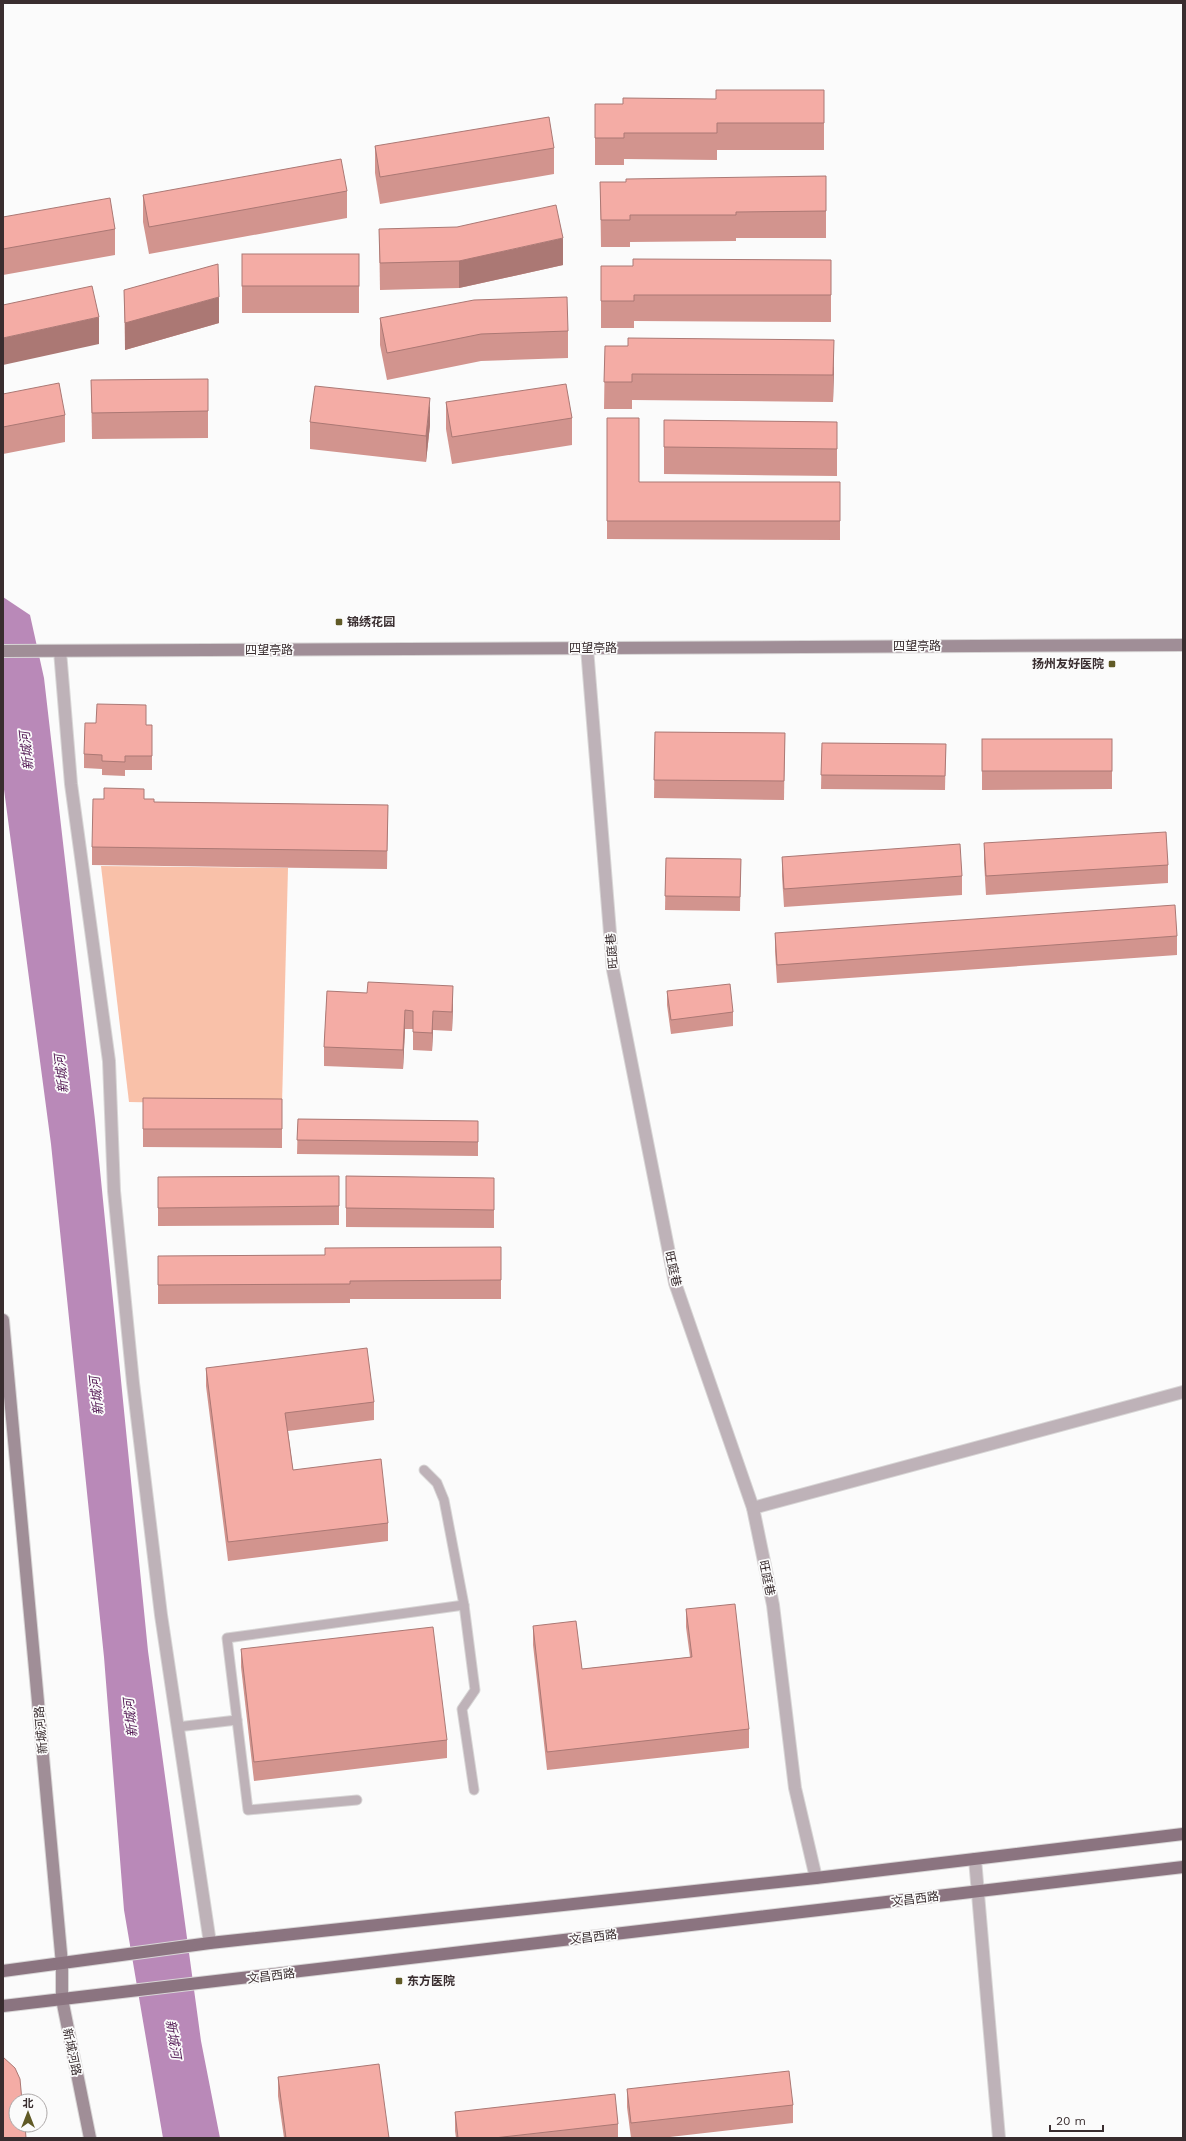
<svg xmlns="http://www.w3.org/2000/svg" width="1186" height="2141" font-family="'Work Sans','Noto Sans SC',sans-serif">
<style>
.green{fill:#f9c1a9}
.water{fill:#b989b8}
.lines{fill:none;stroke-linecap:round;stroke-linejoin:round}
.lane-casing{stroke:#d8d6d6;stroke-width:11}
.street-casing{stroke:#d8d6d6;stroke-width:14}
.secondary-casing{stroke:#d8d6d6;stroke-width:14}
.primary-casing{stroke:#d8d6d6;stroke-width:14}
.lane{stroke:#beb2b8;stroke-width:9}
.street{stroke:#beb2b8;stroke-width:12}
.secondary{stroke:#a08e97;stroke-width:12}
.primary{stroke:#8b7480;stroke-width:12}
.wall{fill:#d2948e}
.shaded-wall{fill:#ab7874}
.building{fill:#f4aca5;stroke:#ab7874}
.poi-dot{fill:#605a26;stroke:#fbfbfb;stroke-width:1.5}
.labels{text-anchor:middle;stroke-width:3.5;stroke-linejoin:round;paint-order:stroke}
.poi-label{font-size:12px;font-weight:bold;fill:#392d2f;stroke:#fbfbfb;text-anchor:start}
.street-label{font-size:12px;fill:#392d2f;stroke:#fbfbfb}
.water-label{font-size:13px;font-style:italic;fill:#531954;stroke:#fbfbfb}
</style>
<rect width="100%" height="100%" fill="#fbfbfb"/>
<polygon class="green" points="101,866 288,868 282,1105 129,1102"/>
<polygon class="water" points="3,597 30,615 44,678 95,1120 148,1651 201,2041 220,2138 163,2138 124,1910 104,1657 51,1144 3,782"/>
<g class="lines">
<g class="lane-casing">
<g id="lane">
<polyline points="424,1470 437,1483 444,1500 464,1605 475,1690 462,1709 474,1790"/>
<polyline points="177,1727 237,1720"/>
<polyline points="357,1800 248,1810 227,1638 464,1605"/>
</g>
</g>
<g class="street-casing">
<g id="street">
<polyline points="587,648 613,970 675,1283 753,1508 773,1605 795,1788 816,1878"/>
<polyline points="60,651 71,784 109,1061 114,1191 133,1383 161,1615 210,1943"/>
<polyline points="753,1508 1183,1392"/>
<polyline points="975,1859 999,2138"/>
</g>
</g>
<g class="secondary-casing">
<g id="secondary">
<polyline points="3,651 1183,645"/>
<polyline points="3,1320 62,1964 62,1999 90,2138"/>
</g>
</g>
<g class="primary-casing">
<g id="primary">
<polyline points="3,1971 210,1943 816,1878 1183,1834"/>
<polyline points="3,2006 1183,1867"/>
</g>
</g>
<use href="#lane" class="lane"/>
<use href="#street" class="street"/>
<use href="#secondary" class="secondary"/>
<use href="#primary" class="primary"/>
</g>
<g class="wall">
<polygon points="824,90 824,150 717,150 717,160 624,159 624,165 595,165 595,104 623,104 716,99"/>
<polygon points="375,146 554,148 554,174 380,204 375,173"/>
<polygon points="826,176 826,238 736,238 736,241 630,242 630,247 601,247 600,182 626,182"/>
<polygon points="347,191 347,218 149,254 143,222 143,195"/>
<polygon points="3,217 115,229 115,255 3,275"/>
<polygon points="379,229 563,265 459,288 380,290"/>
<rect x="242" y="254" width="117" height="59"/>
<polygon points="831,260 831,322 634,321 634,328 601,328 601,266 633,266"/>
<polygon points="124,290 219,323 125,350"/>
<polygon points="380,318 568,331 568,358 481,361 387,380 380,345"/>
<polygon points="605,346 834,367 833,402 632,400 632,409 604,409"/>
<polygon points="91,380 208,411 208,438 92,439"/>
<polygon points="3,394 65,415 65,442 3,454"/>
<polygon points="446,402 572,418 572,445 452,464 446,429"/>
<polygon points="607,418 639,482 840,482 840,540 607,539"/>
<polygon points="664,420 837,422 837,476 664,474"/>
<polygon points="310,422 430,425 426,462 310,449"/>
<polygon points="146,725 152,739 152,770 125,770 125,776 102,775 102,769 84,768 84,754"/>
<polygon points="655,732 785,733 784,800 654,798"/>
<polygon points="982,739 1112,739 1112,789 982,790"/>
<polygon points="822,743 946,744 945,790 821,789"/>
<polygon points="144,799 154,802 388,805 387,869 92,865 92,847"/>
<polygon points="984,843 1168,865 1168,883 986,895 984,862"/>
<polygon points="782,857 962,876 962,895 784,907 782,876"/>
<polygon points="666,858 741,859 740,911 665,910"/>
<polygon points="775,933 1177,936 1177,955 777,983 775,951"/>
<polygon points="327,991 453,1004 452,1031 433,1030 432,1051 413,1050 413,1029 405,1029 403,1069 324,1066 324,1047"/>
<polygon points="667,991 733,1012 733,1026 671,1034 667,1005"/>
<polygon points="143,1098 282,1099 282,1148 143,1147"/>
<polygon points="298,1119 478,1121 478,1156 297,1154"/>
<polygon points="339,1176 339,1225 158,1226 158,1177"/>
<polygon points="346,1176 494,1178 494,1228 346,1227"/>
<polygon points="501,1247 501,1299 350,1299 350,1303 158,1304 158,1256 325,1255"/>
<polygon points="206,1368 374,1402 374,1420 288,1431 293,1470 388,1523 388,1541 228,1561 206,1386"/>
<polygon points="686,1609 749,1729 749,1748 547,1770 533,1645 533,1626 582,1669 690,1657 686,1627"/>
<polygon points="241,1649 447,1740 447,1758 254,1781 241,1667"/>
<polygon points="278,2077 389,2138 284,2138 278,2096"/>
<polygon points="627,2089 793,2105 793,2123 661,2138 631,2138 627,2107"/>
<polygon points="455,2112 618,2124 618,2138 456,2138 455,2131"/>
</g>
<g class="shaded-wall">
<polygon points="563,238 563,265 459,288 459,261"/>
<polygon points="219,297 219,323 125,350 125,323"/>
<polygon points="99,317 99,344 3,365 3,338"/>
<polygon points="834,340 834,367 833,402 833,375"/>
<polygon points="430,398 430,425 426,462 426,436"/>
<polygon points="453,986 453,1004 452,1031 452,1012"/>
<polygon points="405,1010 405,1029 403,1069 403,1050"/>
<polygon points="433,1011 433,1030 432,1051 432,1033"/>
</g>
<g class="building">
<polygon points="716,90 824,90 824,123 717,123 717,133 624,133 624,138 595,138 595,104 623,104 623,98 716,99"/>
<polygon points="549,117 554,148 380,177 375,146"/>
<polygon points="341,159 347,191 149,227 143,195"/>
<polygon points="826,176 826,211 736,212 736,215 630,215 630,220 601,220 600,182 626,182 626,179"/>
<polygon points="110,198 115,229 3,249 3,217"/>
<polygon points="556,205 563,238 459,261 380,263 379,229 457,227"/>
<rect x="242" y="254" width="117" height="32"/>
<polygon points="633,259 831,260 831,295 634,295 634,301 601,301 601,266 633,266"/>
<polygon points="218,264 219,297 125,323 124,290"/>
<polygon points="92,286 99,317 3,338 3,305"/>
<polygon points="567,297 568,331 481,334 387,353 380,318 474,300"/>
<polygon points="628,338 834,340 833,375 632,374 632,382 604,382 605,346 628,346"/>
<polygon points="208,379 208,411 92,413 91,380"/>
<polygon points="59,383 65,415 3,427 3,394"/>
<polygon points="566,384 572,418 452,437 446,402"/>
<polygon points="315,386 430,398 426,436 310,422"/>
<polygon points="607,418 639,418 639,482 840,482 840,521 607,521"/>
<polygon points="664,420 837,422 837,449 664,447"/>
<polygon points="97,704 146,705 146,725 152,725 152,756 125,756 125,762 102,761 102,755 84,754 85,723 96,723"/>
<polygon points="655,732 785,733 784,781 654,780"/>
<rect x="982" y="739" width="130" height="32"/>
<polygon points="822,743 946,744 945,776 821,775"/>
<polygon points="104,788 144,789 144,799 154,799 154,802 388,805 387,851 92,847 93,799 104,799"/>
<polygon points="1166,832 1168,865 986,876 984,843"/>
<polygon points="960,844 962,876 784,889 782,857"/>
<polygon points="666,858 741,859 740,897 665,896"/>
<polygon points="1175,905 1177,936 777,965 775,933"/>
<polygon points="368,982 453,986 452,1012 433,1011 432,1033 413,1032 413,1011 405,1010 403,1050 324,1047 327,991 367,993"/>
<polygon points="730,984 733,1012 671,1020 667,991"/>
<polygon points="143,1098 282,1099 282,1129 143,1129"/>
<polygon points="298,1119 478,1121 478,1142 297,1140"/>
<polygon points="339,1176 339,1206 158,1208 158,1177"/>
<polygon points="346,1176 494,1178 494,1210 346,1208"/>
<polygon points="501,1247 501,1280 350,1281 350,1284 158,1285 158,1256 325,1255 325,1248"/>
<polygon points="367,1348 374,1402 285,1413 293,1470 381,1459 388,1523 228,1542 206,1368"/>
<polygon points="735,1604 749,1729 547,1752 533,1626 576,1621 582,1669 692,1657 686,1609"/>
<polygon points="433,1627 447,1740 254,1762 241,1649"/>
<polygon points="3,2057 15,2068 20,2079 22,2101 16,2101 16,2125 25,2125 26,2138 3,2138"/>
<polygon points="379,2064 389,2138 286,2138 278,2077"/>
<polygon points="789,2071 793,2105 631,2123 627,2089"/>
<polygon points="615,2094 618,2124 494,2138 458,2138 455,2112"/>
</g>
<g class="poi-dot">
<rect x="335" y="618" width="8" height="8" rx="2"/>
<rect x="1108" y="660" width="8" height="8" rx="2"/>
<rect x="395" y="1977" width="8" height="8" rx="2"/>
</g>
<g class="labels">
<g class="poi-label">
<text x="347" y="626">锦绣花园</text>
<text x="1104" y="668" text-anchor="end">扬州友好医院</text>
<text x="407" y="1985">东方医院</text>
</g>
<g class="street-label">
<text x="917" y="650">四望亭路</text>
<text x="593" y="652">四望亭路</text>
<text x="269" y="654">四望亭路</text>
<text transform="translate(612 951) rotate(-95)" y="4">旺庭巷</text>
<text transform="translate(673 1269) rotate(77)" y="4">旺庭巷</text>
<text transform="translate(767 1578) rotate(78)" y="4">旺庭巷</text>
<text transform="translate(41 1730) rotate(-95)" y="4">新城河路</text>
<text transform="translate(915 1899) rotate(-7)" y="4">文昌西路</text>
<text transform="translate(593 1937) rotate(-7)" y="4">文昌西路</text>
<text transform="translate(271 1976) rotate(-7)" y="4">文昌西路</text>
<text transform="translate(72 2052) rotate(78)" y="4">新城河路</text>
</g>
<g class="water-label">
<text transform="translate(26 751) rotate(-96)" y="5">新城河</text>
<text transform="translate(61 1074) rotate(-96)" y="5">新城河</text>
<text transform="translate(96 1396) rotate(-96)" y="5">新城河</text>
<text transform="translate(130 1718) rotate(-96)" y="5">新城河</text>
<text transform="translate(174 2039) rotate(81)" y="5">新城河</text>
</g>
</g>
<rect width="1186" height="2141" fill="none" stroke="#392d2f" stroke-width="8"/>
<g transform="translate(28 2113)"><circle r="19" fill="#fbfbfb" stroke="#ada9a9"/>
<path d="M0-3L7 15L0 10L-7 15Z" fill="#605a26"/>
<text y="-6" font-size="11" font-weight="bold" text-anchor="middle" fill="#392d2f">北</text>
</g>
<path d="M1050 2125v6h53v-6" fill="none" stroke="#392d2f" stroke-width="2"/>
<text x="1056" y="2125" font-size="12" fill="#392d2f" stroke="#fbfbfb" stroke-width="3" paint-order="stroke">20 m</text>
</svg>
